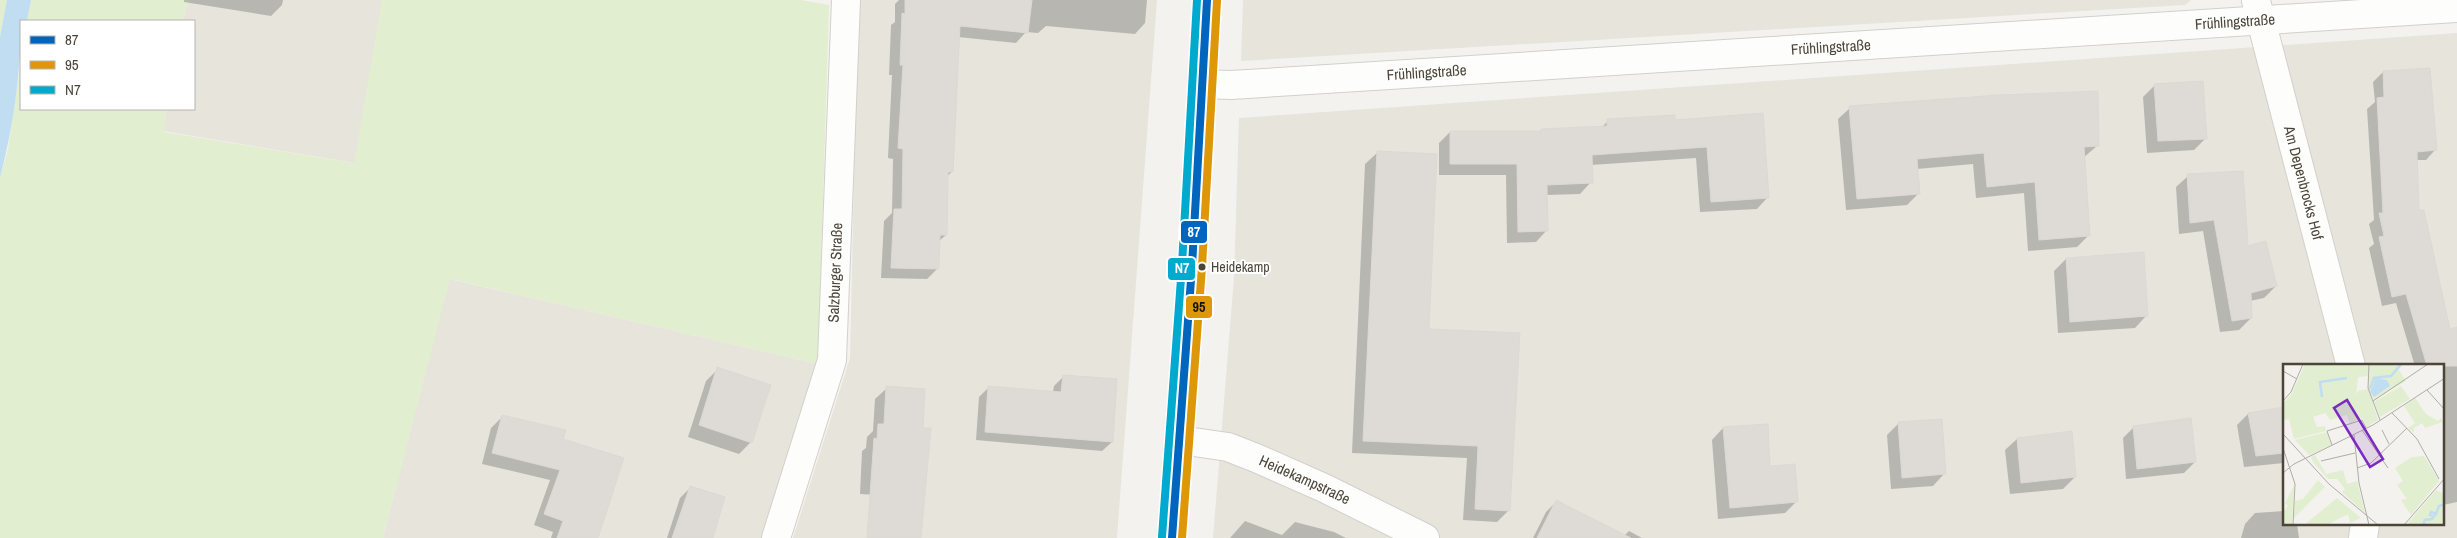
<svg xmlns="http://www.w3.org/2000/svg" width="2457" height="538" font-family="'Archivo Narrow',sans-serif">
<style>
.residential{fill:#e7e4dc;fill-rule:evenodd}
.green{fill:#e1eecf}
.water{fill:#c0ddf1}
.shadow{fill:#0003}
.building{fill:#dedbd6;stroke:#dcd9d4}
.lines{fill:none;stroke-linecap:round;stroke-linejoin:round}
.minor-casing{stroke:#d2d0cb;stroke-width:30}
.secondary-casing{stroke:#d3cfc5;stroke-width:30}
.minor{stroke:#fdfdfc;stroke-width:28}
.secondary{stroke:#f7f6f1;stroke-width:28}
.bus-1-casing{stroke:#fff;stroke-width:11}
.bus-2-casing{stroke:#fff;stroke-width:11}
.bus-3-casing{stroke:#fff;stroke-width:11}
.bus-1{stroke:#0065bd;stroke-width:8}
.bus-2{stroke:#dd9709;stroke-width:8}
.bus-3{stroke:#00a9ce;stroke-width:8}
.bus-dot{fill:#4b4439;stroke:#fff;stroke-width:2}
.labels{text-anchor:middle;stroke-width:4;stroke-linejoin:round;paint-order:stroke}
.bus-label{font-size:14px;fill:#4b4439;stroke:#fff;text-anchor:start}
.street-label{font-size:15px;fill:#4b4439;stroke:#fff}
.inset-river{fill:none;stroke:#c0ddf1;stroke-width:2.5}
.inset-road{fill:none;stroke:#b0aca6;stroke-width:1}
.view{fill:#7b2cbf;fill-opacity:0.15;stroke:#7b2cbf;stroke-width:2.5}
.inset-edge{fill:none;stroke:#4b4439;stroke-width:2.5}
.line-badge{stroke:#fff;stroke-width:2}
.badge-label{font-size:14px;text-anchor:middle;font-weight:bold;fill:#fff}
.pale-badge-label{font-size:14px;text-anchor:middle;font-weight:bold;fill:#111}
</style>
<rect width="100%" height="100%" fill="#f4f2ee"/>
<g class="residential">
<polygon points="188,0 382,0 355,163 163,131 167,109 194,109 194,21 183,21"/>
<polygon points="858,0 1157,0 1117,538 793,538 850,358"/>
<polygon points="1243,0 2191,0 2185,5 1241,61"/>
<path d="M 2457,33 L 2457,538 L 1213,538 L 1234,277 L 1239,118 ZM 2284,366 L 2443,366 L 2443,524 L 2284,524 Z"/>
<polygon points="449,279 818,364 761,538 383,538"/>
</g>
<g class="green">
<polygon points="0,0 7,0 0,37"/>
<polygon points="31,0 188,0 183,21 27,21"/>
<polygon points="382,0 801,0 829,5 818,364 450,279 383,538 0,538 0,178 8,149 21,61 21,109 167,109 164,132 354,163"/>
</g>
<path class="water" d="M 7,0 L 31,0 L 27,21 L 21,21 C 21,74 13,127 0,178 L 0,37 Z"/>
<g class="shadow">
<polygon points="184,0 283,0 282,5 271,16 184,2"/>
<polygon points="899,0 1147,0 1145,23 1135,34 1046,26 1038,33 1026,32 1016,43 958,37 952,172 946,177 946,235 938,242 937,269 927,279 881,278 884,221 892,213 893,159 888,158 892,75 889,75 891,25 895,22 895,4"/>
<polygon points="2383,72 2435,150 2426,160 2416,160 2418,212 2449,330 2457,328 2457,502 2443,505 2443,366 2411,366 2414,363 2396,303 2382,306 2369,248 2374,244 2369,224 2374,220 2367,109 2375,102 2373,82"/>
<polygon points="2155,85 2205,139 2194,150 2147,153 2143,97"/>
<polygon points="1850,108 2097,146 2083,158 2089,235 2077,247 2028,251 2024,193 1976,198 1973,164 1917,169 1919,193 1907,205 1846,210 1838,119"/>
<polygon points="1762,114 1768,197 1757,209 1700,212 1696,158 1591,165 1591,182 1580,194 1546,195 1547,230 1536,242 1507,243 1506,175 1439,175 1439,143 1450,132 1539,132 1541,130 1601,128 1608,121 1674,121"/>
<polygon points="1377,153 1427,330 1509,510 1497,522 1463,520 1467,458 1352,453 1365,164"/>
<polygon points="2188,176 2276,286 2264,298 2250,301 2251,318 2239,330 2220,332 2203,231 2179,234 2176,187"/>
<polygon points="2066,259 2146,316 2135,328 2058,333 2054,271"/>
<polygon points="718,369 751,442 739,454 688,437 706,381"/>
<polygon points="1063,377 1112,442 1102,451 976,440 979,397 988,388 1053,392 1054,386"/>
<polygon points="887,388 913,497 860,494 862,451 866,448 867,437 873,431 875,399"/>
<polygon points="2284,408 2284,463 2244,467 2237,425 2248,414"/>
<polygon points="502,417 562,439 597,538 551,538 553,532 534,525 550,480 482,464 491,428"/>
<polygon points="1899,423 1944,474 1933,486 1891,489 1887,435"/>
<polygon points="2134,427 2195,462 2184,473 2126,479 2123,438"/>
<polygon points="1723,428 1769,468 1797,501 1785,513 1718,519 1712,440"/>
<polygon points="2017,439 2075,477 2063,489 2010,494 2005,450"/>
<polygon points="690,488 711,538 667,538 680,498"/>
<polygon points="1557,501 1624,536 1629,531 1642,538 1533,538 1546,512"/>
<polygon points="2284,511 2284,524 2297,524 2299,538 2241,538 2245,524 2255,513"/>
<polygon points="1245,521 1282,535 1295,522 1334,532 1346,538 1230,538"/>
</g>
<g class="building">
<polygon points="905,0 1032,0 1028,33 960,26 953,172 948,172 947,235 940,235 939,269 891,268 894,209 902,209 903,149 898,148 903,65 900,65 902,13 905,14"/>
<polygon points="2430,68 2437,150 2417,152 2419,210 2424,210 2450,329 2457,327 2457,366 2427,366 2406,294 2392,297 2379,237 2384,236 2379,213 2383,213 2377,98 2384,97 2383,71"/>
<polygon points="2203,81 2207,139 2158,141 2154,84"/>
<polygon points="2098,91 2099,146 2084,147 2090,236 2039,240 2035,182 1987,187 1984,153 1917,159 1920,194 1857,199 1849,106 1999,95"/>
<polygon points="1763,113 1769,198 1711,202 1707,147 1592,155 1593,183 1547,185 1548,231 1518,232 1517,164 1450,164 1450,131 1541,131 1541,129 1607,126 1607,119 1675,115 1675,120"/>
<polygon points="1377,151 1437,154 1429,329 1520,333 1510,511 1475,509 1478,446 1363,441"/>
<polygon points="2243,171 2248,246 2266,241 2277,286 2251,293 2252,318 2232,321 2214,220 2190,223 2187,174"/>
<polygon points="2144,252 2148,316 2070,322 2066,258"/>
<polygon points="717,367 771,385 752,443 699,425"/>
<polygon points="1063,375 1117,379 1113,442 985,432 988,386 1061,392"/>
<polygon points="886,386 925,389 923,428 931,428 921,538 867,538 874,438 877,439 878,424 884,424"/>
<polygon points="2284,407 2284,453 2256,456 2248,413"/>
<polygon points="502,415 566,430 563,439 624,458 598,538 557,538 563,521 544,514 560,470 492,453"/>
<polygon points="2191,418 2196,462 2137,469 2133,426"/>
<polygon points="1942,419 1946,474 1902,478 1898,422"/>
<polygon points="1768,424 1770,466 1795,464 1798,502 1730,508 1723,427"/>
<polygon points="2072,431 2076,477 2021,483 2017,438"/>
<polygon points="690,486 725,497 713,538 672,538"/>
<polygon points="1556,500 1631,538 1537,538"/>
</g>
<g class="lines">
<g class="minor-casing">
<g id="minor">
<path id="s1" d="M 2256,1 L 2351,366"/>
<path id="s2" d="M 1203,84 L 1231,85 L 2457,8"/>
<path id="s3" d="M 1180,440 L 1228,447 L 1256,458 L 1324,488 L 1425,538"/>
<path id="s4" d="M 776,538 L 832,360 L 846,0"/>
<polyline points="2363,538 2365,524"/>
</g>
</g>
<g class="secondary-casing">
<polyline id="secondary" points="1172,538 1192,266 1207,0"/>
</g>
<use href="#minor" class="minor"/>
<use href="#secondary" class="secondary"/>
<g class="bus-1-casing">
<polyline id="bus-1" points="1172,538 1192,266 1207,0"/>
</g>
<g class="bus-2-casing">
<polyline id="bus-2" points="1182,538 1202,267 1217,1"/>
</g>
<g class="bus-3-casing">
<polyline id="bus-3" points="1162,537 1182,265 1197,0"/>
</g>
<use href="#bus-1" class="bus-1"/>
<use href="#bus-2" class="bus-2"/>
<use href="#bus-3" class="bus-3"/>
</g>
<circle class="bus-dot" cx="1202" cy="267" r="4.5"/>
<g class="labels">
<g class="bus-label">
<text x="1211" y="272">Heidekamp</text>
</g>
<g class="street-label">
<text dy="5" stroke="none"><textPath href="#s2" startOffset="1034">Frühlingstraße</textPath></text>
<text dy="5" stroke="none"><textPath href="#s2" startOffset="629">Frühlingstraße</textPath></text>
<text dy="5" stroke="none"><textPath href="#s2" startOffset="224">Frühlingstraße</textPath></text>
<text dy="5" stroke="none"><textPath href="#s1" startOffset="188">Am Depenbrocks Hof</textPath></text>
<text dy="5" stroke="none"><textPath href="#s4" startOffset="274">Salzburger Straße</textPath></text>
<text dy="5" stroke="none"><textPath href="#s3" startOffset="132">Heidekampstraße</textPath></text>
</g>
</g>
<g transform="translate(2283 364)">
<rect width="161" height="161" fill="#f4f2ee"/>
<path d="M 22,0 L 86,2 L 87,12 L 75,13 L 73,31 L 75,27 L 85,25 L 95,56 L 83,63 L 80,55 L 76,54 L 67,61 L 64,51 L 47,56 L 42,49 L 30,53 L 34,63 L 42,62 L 43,67 L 11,75 L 6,55 L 0,56 L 0,40 L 9,29 ZM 87,0 L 120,0 L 116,6 L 123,17 L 91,36 L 85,24 ZM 101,15 L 107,22 L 91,33 L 87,28 L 90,19 ZM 118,22 L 127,35 L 97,53 L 91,38 ZM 132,34 L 143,50 L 155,57 L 158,54 L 161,61 L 159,58 L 142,64 L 139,59 L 131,64 L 131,69 L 125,64 L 132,59 L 121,42 ZM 44,68 L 48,81 L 26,91 L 12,76 ZM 32,91 L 43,110 L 60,106 L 64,120 L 74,117 L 82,149 L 59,128 L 62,125 L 54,115 L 45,115 L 30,98 L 28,93 ZM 141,92 L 156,117 L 128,151 L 118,136 L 124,135 L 114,121 L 120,117 L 112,104 L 129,93 ZM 35,116 L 42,123 L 11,154 L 12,137 L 20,135 ZM 11,122 L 9,161 L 0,161 L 0,148 L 5,142 L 2,139 ZM 153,126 L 161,130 L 161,161 L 127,161 L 125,159 ZM 54,134 L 78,154 L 67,159 L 65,150 L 44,161 L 21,161 Z" fill="#e1eecf" fill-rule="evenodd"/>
<path d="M 93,14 L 104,16 L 107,22 L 91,33 L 87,28 Z" fill="#c0ddf1"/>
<path class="inset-river" d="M 87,25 L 91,14 L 108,12 L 118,0M 39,33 L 37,18 L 64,14M 140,161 L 142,156 L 149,155 L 151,152 L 147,151 L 148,148 L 153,150 L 156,142 L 162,140"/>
<path class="inset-road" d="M 86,0 L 85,24 L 97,56M 0,7 L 14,15M 144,26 L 162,46M 0,37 L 8,28 L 20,0M 90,37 L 145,0M 109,49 L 134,75 L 156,115M 79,66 L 105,104M 99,66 L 106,80M 0,70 L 46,120 L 95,161M 71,71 L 76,119 L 86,161M 49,81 L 44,67 L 79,56 L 83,64M 0,84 L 12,120 L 10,161M 38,97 L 72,89M 74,104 L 88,99 L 124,64M 0,109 L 11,100 L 90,61 L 162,14M 121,161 L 162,114"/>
<path class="view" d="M 64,36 L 100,95 L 87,103 L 51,44 Z"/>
<rect width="161" height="161" class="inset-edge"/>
</g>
<g class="line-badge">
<rect x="1180" y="220" width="28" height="24" rx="5" fill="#0065bd"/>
<rect x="1167" y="257" width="29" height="24" rx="5" fill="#00a9ce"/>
<rect x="1185" y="295" width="28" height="24" rx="5" fill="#dd9709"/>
</g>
<g class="badge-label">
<text x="1194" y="237">87</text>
<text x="1182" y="273">N7</text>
</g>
<g class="pale-badge-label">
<text x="1199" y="312">95</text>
</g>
<rect x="20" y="20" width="175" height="90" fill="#ffffff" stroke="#b7b4b0"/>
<rect x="30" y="36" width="25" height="8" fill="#0065bd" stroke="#b7b4b0"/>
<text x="65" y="45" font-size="15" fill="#4b4439">87</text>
<rect x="30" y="61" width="25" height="8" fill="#dd9709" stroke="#b7b4b0"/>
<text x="65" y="70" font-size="15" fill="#4b4439">95</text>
<rect x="30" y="86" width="25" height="8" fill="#00a9ce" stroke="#b7b4b0"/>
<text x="65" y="95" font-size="15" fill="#4b4439">N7</text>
</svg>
